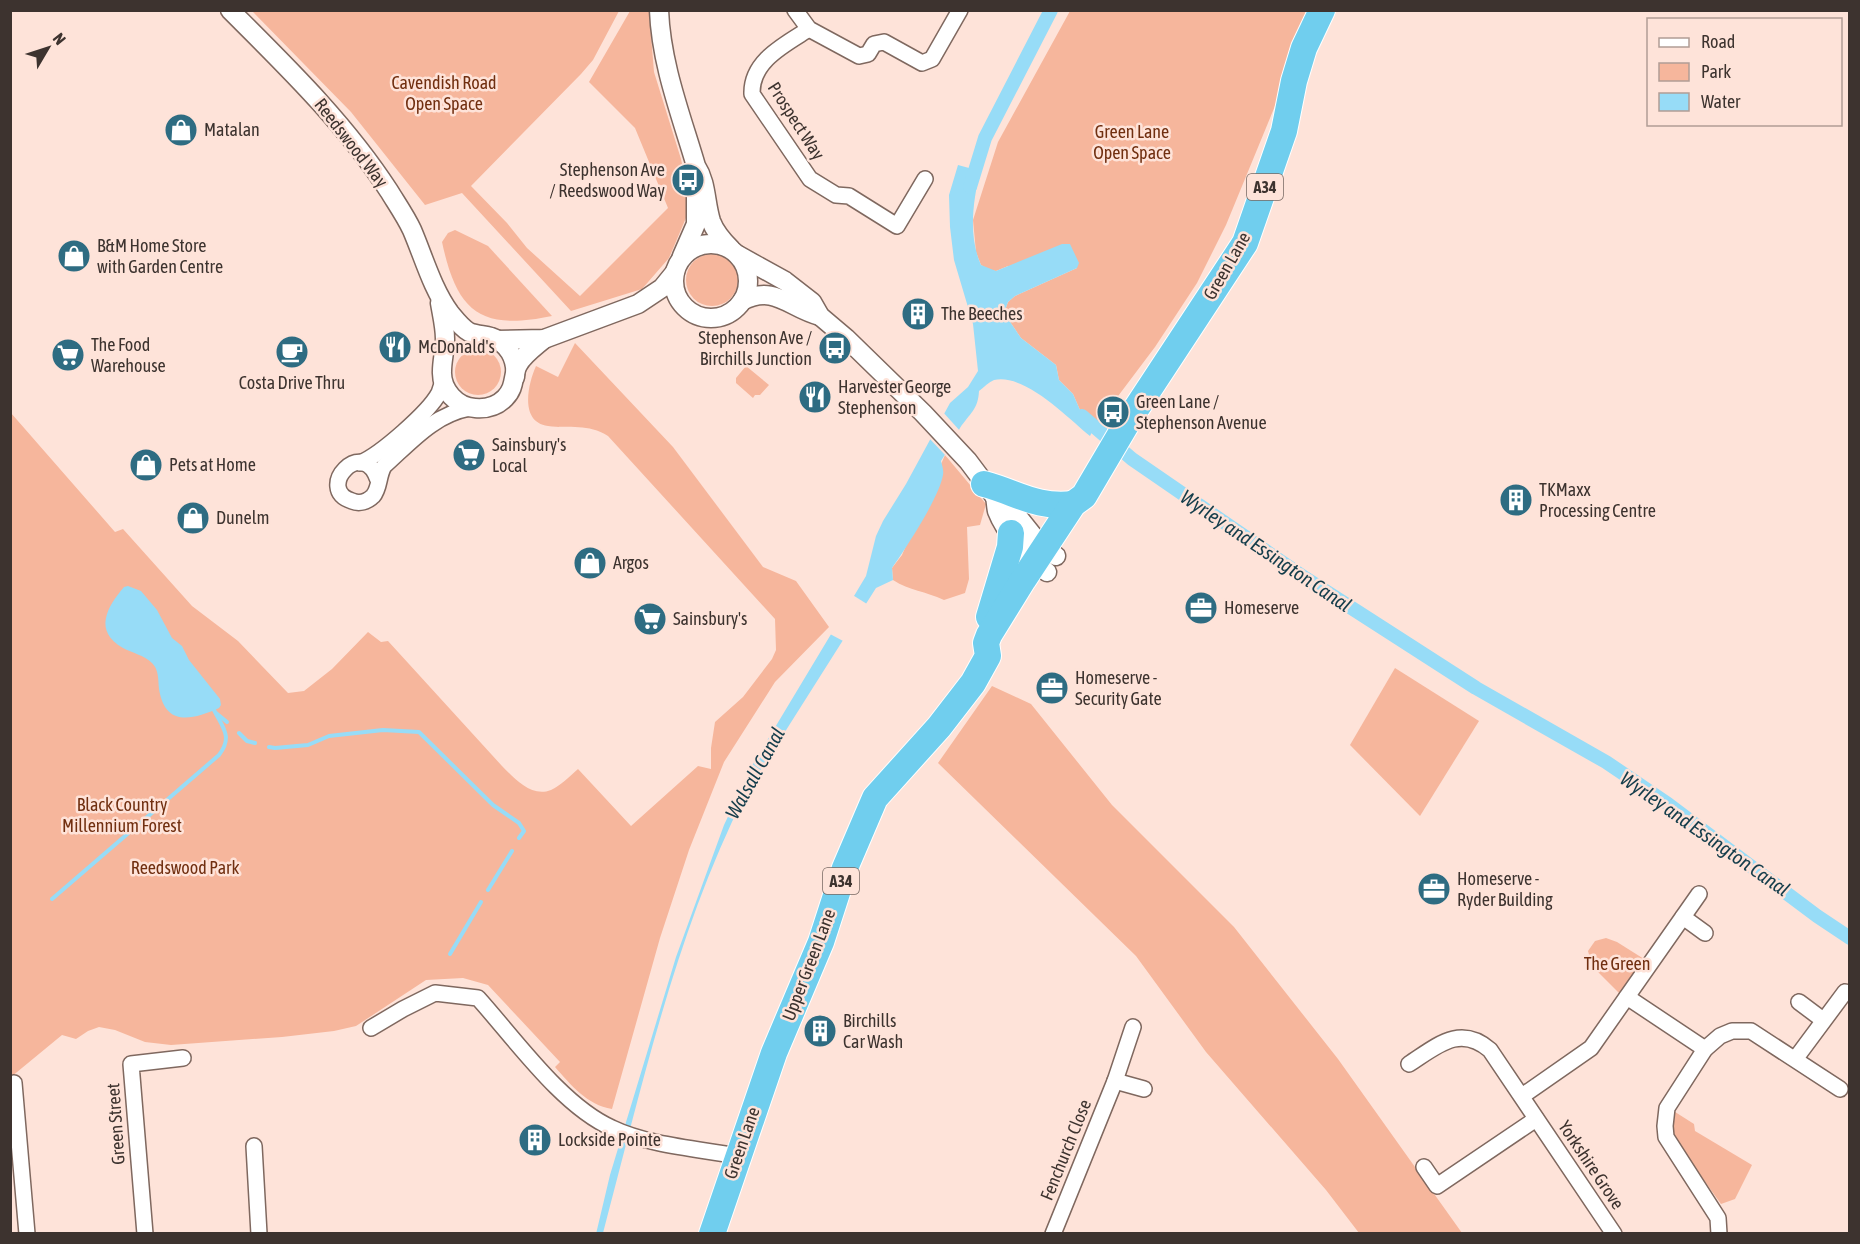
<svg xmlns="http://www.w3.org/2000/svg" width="1860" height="1244" font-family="'Asap Condensed',sans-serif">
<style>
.green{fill:#f6b69c}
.water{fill:#97dcf7}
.pier{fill:#fee3d9}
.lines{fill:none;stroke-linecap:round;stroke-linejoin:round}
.stream{stroke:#97dcf7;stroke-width:4}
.canal{stroke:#97dcf7;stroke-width:14}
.minor-casing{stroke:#7f685f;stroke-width:18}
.tertiary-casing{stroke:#7f685f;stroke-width:21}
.trunk-casing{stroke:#fff;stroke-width:28}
.minor{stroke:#fff;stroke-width:15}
.tertiary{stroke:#fff;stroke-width:18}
.trunk{stroke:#70ceee;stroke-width:26}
.labels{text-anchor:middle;stroke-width:5;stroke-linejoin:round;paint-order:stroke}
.shield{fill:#fee3d9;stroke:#776862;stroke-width:1.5}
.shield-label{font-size:16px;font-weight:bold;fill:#3d332f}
.park-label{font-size:18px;fill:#712f10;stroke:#fee3d9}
.street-label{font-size:18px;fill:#3d332f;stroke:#fee3d9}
.poi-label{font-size:18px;fill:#3d332f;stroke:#fee3d9;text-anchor:start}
.water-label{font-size:20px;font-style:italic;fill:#143d4b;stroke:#fee3d9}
</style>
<rect width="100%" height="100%" fill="#fee3d9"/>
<g class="green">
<polygon points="252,11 619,11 593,60 581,74 471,186 507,223 527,248 580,296 668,208 635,128 589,82 630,11 649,11 654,72 681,159 691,206 669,258 642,289 571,311 462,193 425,205 351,112"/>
<polygon points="1070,11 1314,11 1226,225 1197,283 1155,347 1094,428 1080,410 1073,394 1059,380 1056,365 1021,338 1004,313 1008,302 1015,296 1077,268 1008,266 996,271 990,270 981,265 976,252 973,220 998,142"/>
<path d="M 455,230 L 488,246 L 552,316 C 480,331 457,312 442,242 L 448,233 Z"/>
<circle cx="712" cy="280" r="26"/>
<path d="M 575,343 L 673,447 L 763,567 L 796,581 L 829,627 L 775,682 L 724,762 L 689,850 L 660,938 L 612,1109 C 587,1105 571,1085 555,1067 L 560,1062 L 488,985 L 463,978 L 426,980 L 356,1026 L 334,1031 L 282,1037 L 171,1045 L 145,1042 L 115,1030 L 99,1027 L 88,1031 L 76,1039 L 62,1035 L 11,1077 L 11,413 L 115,532 L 123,529 L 192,606 L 238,641 L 288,693 L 304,691 L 332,669 L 368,632 L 381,642 L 388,641 L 502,766 C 514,778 531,798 551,790 C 560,786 570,776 578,769 L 631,826 L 698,766 L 711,769 L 711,748 L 715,722 L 743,697 L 772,659 L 776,650 L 775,619 L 608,436 C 588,423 570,429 548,426 C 519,422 528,384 536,366 L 558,377 Z"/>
<circle cx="478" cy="372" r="23"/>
<polygon points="746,366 769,385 760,395 755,395 753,398 736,383 736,378"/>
<path d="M 945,455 L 986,504 L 980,525 L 967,527 L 969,579 L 965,593 L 944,600 C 925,591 910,591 893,580 L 892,568 L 902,555 Z"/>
<polygon points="1395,668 1479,721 1420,816 1350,745"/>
<polygon points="992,686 1031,704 1112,805 1234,927 1338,1059 1462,1233 1359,1233 1326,1190 1206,1052 1136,956 938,763"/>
<polygon points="1606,938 1617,942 1644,959 1619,993 1592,966 1588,951 1595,941"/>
<polygon points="1672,1110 1694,1124 1695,1131 1752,1165 1735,1199 1721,1204 1673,1137"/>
</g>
<g class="water">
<path d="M 958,165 L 980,171 C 973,202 968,236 981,265 L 996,271 L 1062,244 L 1070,244 L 1079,263 L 1077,268 L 1015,296 L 1008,302 L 1004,313 L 1021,338 L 1056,365 L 1059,380 L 1073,394 L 1080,410 L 1094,428 L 1090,436 C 1068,418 1025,373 994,380 C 989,382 984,387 979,391 C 978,410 970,413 960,428 C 954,439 948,450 941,461 C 942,465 944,471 943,475 C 939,498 906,548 892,568 L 893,580 L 876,588 L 745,795 C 676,932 642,1086 603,1233 L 596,1234 L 610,1175 L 676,957 L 724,825 L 753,764 L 866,576 L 876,536 L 883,521 L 906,484 L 950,403 L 968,387 L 978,371 L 973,324 L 954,260 L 950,227 L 949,195 Z"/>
<path d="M 128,586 L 141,591 L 157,610 L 172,638 L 182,646 L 189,660 L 220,699 L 221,705 L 219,708 C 192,720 165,727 159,689 C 158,679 159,670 152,663 C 144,655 132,653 123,648 C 93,631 107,607 124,587 Z"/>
</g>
<g class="pier">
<polygon points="942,411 961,432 947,457 928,437"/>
<polygon points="851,594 867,604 845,642 830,634"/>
</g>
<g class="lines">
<g class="stream">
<polyline points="216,713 227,722"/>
<polyline points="239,733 247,741 255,743"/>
<polyline points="269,747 275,748 308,745 329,736 383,730 419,732 493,805 519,823 524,831 519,838"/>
<polyline points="488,890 512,851"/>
<path d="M 52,899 L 219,755 C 233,737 223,728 214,710"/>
<polyline points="450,954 481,902"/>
</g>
<g class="canal">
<polyline points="970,187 985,138 1051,10"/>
<polyline points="1082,416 1132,459 1305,578 1476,688 1606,762 1668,804 1817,916 1850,938"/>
</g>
<g class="minor-casing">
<g id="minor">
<polyline points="795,10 809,29 859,56 868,54 874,44 884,42 922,63 932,59 960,10"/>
<path d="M 809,29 C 784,45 751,61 752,94 L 810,179 L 836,195 L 849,196 L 897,226 L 925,179"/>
<path d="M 360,463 C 380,455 429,412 439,393 C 441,388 442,384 443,379"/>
<path d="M 378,480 C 363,435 314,489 352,501 C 359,504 367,502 373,496 C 380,488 378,476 384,466 C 411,442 433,415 470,408"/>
<polyline points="1683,917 1705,933"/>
<polyline points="1627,997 1705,1049"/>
<polyline points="1799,1002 1823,1020"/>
<path d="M 371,1028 L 403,1009 L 435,993 L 478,998 C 515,1039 562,1106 612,1128 C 647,1145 699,1149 737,1156"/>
<polyline points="1796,1058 1845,992"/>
<path d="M 1409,1064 C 1437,1046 1460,1024 1490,1050 L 1614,1234"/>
<polyline points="1115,1081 1144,1089"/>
<polyline points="14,1083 27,1234"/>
<polyline points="1522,1096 1591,1048 1699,894"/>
<polyline points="254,1146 259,1234"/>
<polyline points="1424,1167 1437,1186 1536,1119"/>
<polyline points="145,1234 131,1064 183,1058"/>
<polyline points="1053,1234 1115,1081 1133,1027"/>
<polyline points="1719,1234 1718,1218 1666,1137 1665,1126 1667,1108 1705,1049 1720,1036 1732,1031 1751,1031 1840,1089"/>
</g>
</g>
<g class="tertiary-casing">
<g id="tertiary">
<path d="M 230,10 C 287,67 345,123 389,191 C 397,204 406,217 412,230 C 424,258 432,288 450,313 C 455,319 462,328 469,332 C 476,335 484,335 491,337 C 508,343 517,359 515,377"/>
<path d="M 659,10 C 661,64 681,115 696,166 C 707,183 705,202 711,221 C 715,232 723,241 731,249"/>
<circle cx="711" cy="281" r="37"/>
<polyline points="738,255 785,281 812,302 820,316 846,338 923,413 968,461 995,497 1007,503 1043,548 1056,556"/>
<polyline points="682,256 696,224 696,191"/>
<path d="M 742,301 C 775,284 789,308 820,316"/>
<path d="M 440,303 C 442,315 445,327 445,339 C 445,350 442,361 442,371 C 441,390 457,407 475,408 C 486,409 497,406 505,398 C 516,387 512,376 518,365 C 523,355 536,346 544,339"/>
<polyline points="496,340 544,339 638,304 662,288 675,272"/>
<path d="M 995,497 C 996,501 996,507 997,511 C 1005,532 1029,560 1047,572"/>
</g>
</g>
<g class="trunk-casing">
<g id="trunk">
<path d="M 984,484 C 1018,493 1035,508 1073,504"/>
<polyline points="989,617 1010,547 1011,533"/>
<polyline points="712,1234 774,1053 821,942 845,868 875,798 939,727 973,683 988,656 986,643 989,635 1023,580 1073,504 1084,496 1130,418 1245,243 1284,131 1294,81 1304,48 1322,10"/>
</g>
</g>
<use href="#minor" class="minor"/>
<use href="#tertiary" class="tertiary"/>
<use href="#trunk" class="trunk"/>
</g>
<defs>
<g id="shop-disc" transform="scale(1.725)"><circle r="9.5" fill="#2e6c82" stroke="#fee3d9"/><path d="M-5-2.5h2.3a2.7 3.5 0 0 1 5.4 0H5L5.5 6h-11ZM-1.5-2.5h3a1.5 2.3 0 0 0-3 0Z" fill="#fff"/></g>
<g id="bus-disc" transform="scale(1.725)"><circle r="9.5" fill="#2e6c82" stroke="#fee3d9"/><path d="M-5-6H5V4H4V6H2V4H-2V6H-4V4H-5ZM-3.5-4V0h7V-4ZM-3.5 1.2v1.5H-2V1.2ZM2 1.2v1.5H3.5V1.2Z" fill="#fff"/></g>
<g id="building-disc" transform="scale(1.725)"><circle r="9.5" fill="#2e6c82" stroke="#fee3d9"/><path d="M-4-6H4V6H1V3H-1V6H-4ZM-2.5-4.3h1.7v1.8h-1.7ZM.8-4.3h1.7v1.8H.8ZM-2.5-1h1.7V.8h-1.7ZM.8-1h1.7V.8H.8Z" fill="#fff"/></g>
<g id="restaurant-disc" transform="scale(1.725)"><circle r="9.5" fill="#2e6c82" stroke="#fee3d9"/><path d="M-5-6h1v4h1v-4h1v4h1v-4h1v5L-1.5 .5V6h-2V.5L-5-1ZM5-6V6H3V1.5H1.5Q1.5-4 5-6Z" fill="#fff"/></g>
<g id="cafe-disc" transform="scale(1.725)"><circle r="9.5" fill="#2e6c82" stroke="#fee3d9"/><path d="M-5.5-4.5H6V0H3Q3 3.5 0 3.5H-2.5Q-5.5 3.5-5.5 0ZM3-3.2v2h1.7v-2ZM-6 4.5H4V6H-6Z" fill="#fff"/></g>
<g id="supermarket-disc" transform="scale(1.725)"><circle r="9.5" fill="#2e6c82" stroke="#fee3d9"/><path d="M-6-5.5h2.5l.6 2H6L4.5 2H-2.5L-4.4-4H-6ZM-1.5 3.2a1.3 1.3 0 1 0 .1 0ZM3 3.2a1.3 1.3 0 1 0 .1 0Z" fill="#fff"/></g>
<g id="office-disc" transform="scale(1.725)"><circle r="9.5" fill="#2e6c82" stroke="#fee3d9"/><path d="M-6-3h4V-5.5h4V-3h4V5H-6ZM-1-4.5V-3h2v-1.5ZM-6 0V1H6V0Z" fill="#fff"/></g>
</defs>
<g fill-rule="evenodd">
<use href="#shop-disc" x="181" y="130"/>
<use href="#bus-disc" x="688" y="180"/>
<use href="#shop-disc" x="74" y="256"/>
<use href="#building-disc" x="918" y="314"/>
<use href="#restaurant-disc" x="395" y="347"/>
<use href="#bus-disc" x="835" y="348"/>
<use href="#cafe-disc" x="292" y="352"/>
<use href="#supermarket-disc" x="68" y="355"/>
<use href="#restaurant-disc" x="815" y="397"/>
<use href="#bus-disc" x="1113" y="412"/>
<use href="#supermarket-disc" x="469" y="455"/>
<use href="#shop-disc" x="146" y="465"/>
<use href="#building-disc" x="1516" y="500"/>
<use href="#shop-disc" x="193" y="518"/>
<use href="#shop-disc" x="590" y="563"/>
<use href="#office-disc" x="1201" y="608"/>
<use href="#supermarket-disc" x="650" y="619"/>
<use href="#office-disc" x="1052" y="688"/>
<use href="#office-disc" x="1434" y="889"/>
<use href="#building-disc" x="820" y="1031"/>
<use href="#building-disc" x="535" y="1140"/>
</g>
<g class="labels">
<g class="shield">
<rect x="1247" y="174" width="36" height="26" rx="4.5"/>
<rect x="823" y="868" width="36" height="26" rx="4.5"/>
</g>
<g class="shield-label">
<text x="1265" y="193">A34</text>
<text x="841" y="887">A34</text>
</g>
<g class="park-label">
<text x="444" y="89">Cavendish Road<tspan x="444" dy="21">Open Space</tspan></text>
<text x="1132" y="138">Green Lane<tspan x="1132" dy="21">Open Space</tspan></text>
<text x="122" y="811">Black Country<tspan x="122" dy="21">Millennium Forest</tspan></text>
<text x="185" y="874">Reedswood Park</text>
<text x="1617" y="970">The Green</text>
</g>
<g class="street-label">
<text transform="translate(796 121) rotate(57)" y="6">Prospect Way</text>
<text transform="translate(351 143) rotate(52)" y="6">Reedswood Way</text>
<text transform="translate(1227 266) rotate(-60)" y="6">Green Lane</text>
<text transform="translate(809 965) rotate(-69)" y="6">Upper Green Lane</text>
<text transform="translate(116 1124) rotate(-94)" y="6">Green Street</text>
<text transform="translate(742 1143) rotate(-71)" y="6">Green Lane</text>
<text transform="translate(1066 1150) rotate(-68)" y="6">Fenchurch Close</text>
<text transform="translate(1591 1165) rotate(56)" y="6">Yorkshire Grove</text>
</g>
<g class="poi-label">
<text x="204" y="136">Matalan</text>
<text x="665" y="176" text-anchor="end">Stephenson Ave<tspan x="665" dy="21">/ Reedswood Way</tspan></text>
<text x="97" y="252">B&amp;M Home Store<tspan x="97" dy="21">with Garden Centre</tspan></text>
<text x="941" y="320">The Beeches</text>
<text x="812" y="344" text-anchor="end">Stephenson Ave /<tspan x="812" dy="21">Birchills Junction</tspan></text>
<text x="91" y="351">The Food<tspan x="91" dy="21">Warehouse</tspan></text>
<text x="418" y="353">McDonald's</text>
<text x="292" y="389" text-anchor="middle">Costa Drive Thru</text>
<text x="838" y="393">Harvester George<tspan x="838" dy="21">Stephenson</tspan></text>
<text x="1136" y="408">Green Lane /<tspan x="1136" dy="21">Stephenson Avenue</tspan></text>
<text x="492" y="451">Sainsbury's<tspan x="492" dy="21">Local</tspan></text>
<text x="169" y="471">Pets at Home</text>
<text x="1539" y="496">TKMaxx<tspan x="1539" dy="21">Processing Centre</tspan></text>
<text x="216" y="524">Dunelm</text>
<text x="613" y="569">Argos</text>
<text x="1224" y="614">Homeserve</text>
<text x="673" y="625">Sainsbury's</text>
<text x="1075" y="684">Homeserve -<tspan x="1075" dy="21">Security Gate</tspan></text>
<text x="1457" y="885">Homeserve -<tspan x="1457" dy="21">Ryder Building</tspan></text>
<text x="843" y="1027">Birchills<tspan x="843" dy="21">Car Wash</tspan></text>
<text x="558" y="1146">Lockside Pointe</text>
</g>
<g class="water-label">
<text transform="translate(1266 551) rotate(34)" y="7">Wyrley and Essington Canal</text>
<text transform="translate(755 773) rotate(-61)" y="7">Walsall Canal</text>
<text transform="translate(1705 834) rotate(35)" y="7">Wyrley and Essington Canal</text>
</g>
</g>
<rect width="1860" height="1244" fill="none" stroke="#3d332f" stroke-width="24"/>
<rect x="1647" y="18" width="195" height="108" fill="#fee3d9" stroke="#b19d95" stroke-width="1.5"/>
<rect x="1659" y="38" width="30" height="9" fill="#ffffff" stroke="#b19d95" stroke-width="1.5"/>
<text x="1701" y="48" font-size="18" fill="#3d332f">Road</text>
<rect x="1659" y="63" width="30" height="18" fill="#f6b69c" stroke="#b19d95" stroke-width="1.5"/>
<text x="1701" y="78" font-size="18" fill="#3d332f">Park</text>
<rect x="1659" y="93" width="30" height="18" fill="#97dcf7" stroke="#b19d95" stroke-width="1.5"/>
<text x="1701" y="108" font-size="18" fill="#3d332f">Water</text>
<g transform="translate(48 48) rotate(51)" stroke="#fee3d9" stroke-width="4.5" paint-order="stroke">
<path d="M0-4.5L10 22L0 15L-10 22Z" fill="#3d332f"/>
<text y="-9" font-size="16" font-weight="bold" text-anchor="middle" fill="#3d332f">N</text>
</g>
</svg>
